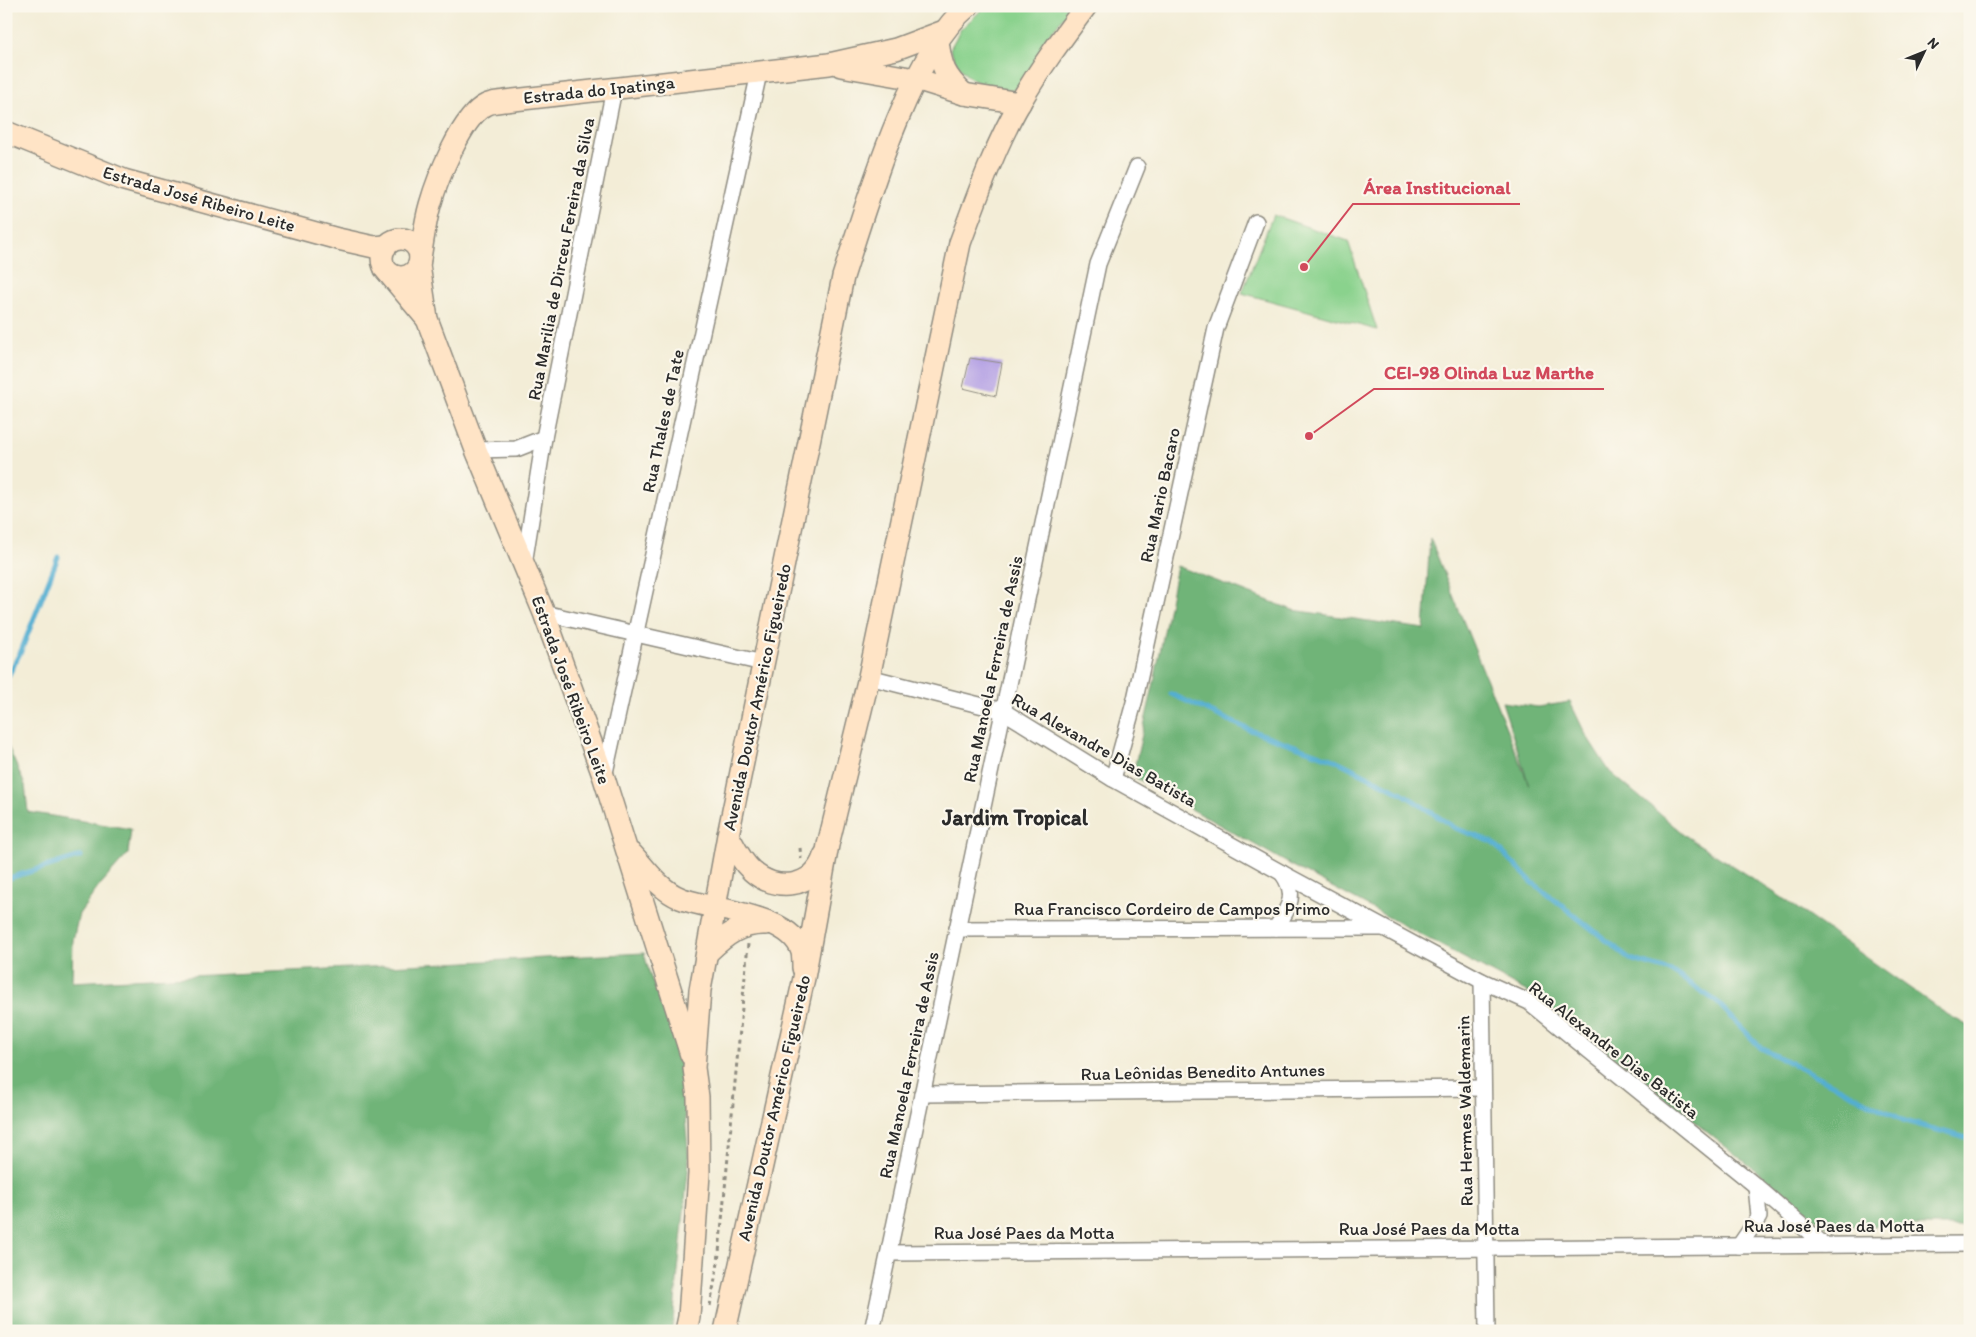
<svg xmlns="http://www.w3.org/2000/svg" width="1976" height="1337" font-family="Itim,sans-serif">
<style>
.green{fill:#8ad28d;stroke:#5a7e5c}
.forest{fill:#6fb478;stroke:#4d7052}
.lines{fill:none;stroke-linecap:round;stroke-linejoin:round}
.stream{stroke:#53aed1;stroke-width:5}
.building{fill:#b4a0e4}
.street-casing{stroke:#8f8c81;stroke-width:18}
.secondary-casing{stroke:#8f8c81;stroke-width:24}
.path{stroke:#8f8c81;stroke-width:3;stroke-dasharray:4 4;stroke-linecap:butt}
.street{stroke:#fff;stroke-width:15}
.secondary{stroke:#ffe4c6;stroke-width:21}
.labels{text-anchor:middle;stroke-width:4.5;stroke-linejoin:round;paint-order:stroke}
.street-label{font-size:18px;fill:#2b2b2b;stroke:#fbf7ec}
.district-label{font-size:22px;font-weight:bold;fill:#2b2b2b;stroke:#fbf7ec}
.leader{fill:none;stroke:#d1495b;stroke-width:2}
.callout-dot{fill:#d1495b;stroke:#fbf7ec;stroke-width:2}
.callout-label{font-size:19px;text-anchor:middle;font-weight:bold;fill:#d1495b;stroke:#fbf7ec;stroke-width:4.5;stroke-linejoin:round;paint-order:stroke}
</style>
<rect width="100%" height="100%" fill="#fbf7ec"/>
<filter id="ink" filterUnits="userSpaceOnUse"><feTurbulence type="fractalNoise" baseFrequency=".02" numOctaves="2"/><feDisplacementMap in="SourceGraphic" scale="10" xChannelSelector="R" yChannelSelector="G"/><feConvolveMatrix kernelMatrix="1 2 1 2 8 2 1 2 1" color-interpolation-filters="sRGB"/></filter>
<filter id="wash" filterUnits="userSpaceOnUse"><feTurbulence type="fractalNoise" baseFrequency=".0096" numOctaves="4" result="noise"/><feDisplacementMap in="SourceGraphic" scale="20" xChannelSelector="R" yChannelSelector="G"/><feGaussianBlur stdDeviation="1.12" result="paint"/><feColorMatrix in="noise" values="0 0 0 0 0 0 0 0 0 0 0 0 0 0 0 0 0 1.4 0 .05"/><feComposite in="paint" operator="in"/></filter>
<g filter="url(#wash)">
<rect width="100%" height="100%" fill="#f3edd7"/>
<g class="green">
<path d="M 986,6 L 1072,6 L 1050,34 L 1020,86 L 1012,91 C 981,86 963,82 950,49 L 961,29 Z"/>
<polygon points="1273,215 1348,241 1377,330 1242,293"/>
</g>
<g class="forest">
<polygon points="1430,538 1529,785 1502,702 1538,707 1570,702 1586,735 1610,772 1686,836 1781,897 1945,1013 1970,1027 1970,1226 1826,1226 1535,996 1291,865 1136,778 1134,769 1153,687 1177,566 1293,610 1424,629"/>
<polygon points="6,742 25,785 28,812 131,829 128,854 100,885 79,914 73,940 72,982 644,953 650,975 679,1050 689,1161 672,1331 6,1331"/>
</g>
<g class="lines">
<g class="stream">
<polyline points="6,680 21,651 58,557"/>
<polyline points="1171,694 1250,730 1335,760 1402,793 1455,828 1492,842 1532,882 1630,959 1671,971 1716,1001 1761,1048 1905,1121 1970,1139"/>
<polyline points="6,879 81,856"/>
</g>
</g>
<g id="blocks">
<polygon class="building" points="970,358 1002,363 996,396 963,388"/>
</g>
</g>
<g filter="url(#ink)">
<use href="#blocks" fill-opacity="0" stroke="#8f8c81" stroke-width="1"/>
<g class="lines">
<g class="street-casing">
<g id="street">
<polyline points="476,450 516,449 544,438"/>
<polyline points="524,564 544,438 614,89"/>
<polyline points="544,613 763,663"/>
<polyline points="869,677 1003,711 1113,779 1282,873 1482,981 1529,1002 1756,1186 1824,1245"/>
<polyline points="604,777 759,73"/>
<polyline points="1113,779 1135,699 1216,328 1256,222"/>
<path d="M 1276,928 C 1289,907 1298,895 1282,873"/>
<polyline points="957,929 1383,928"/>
<polyline points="1482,981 1487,1331"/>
<polyline points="922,1094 1483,1088"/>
<polyline points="1739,1246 1759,1217 1756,1186"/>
<polyline points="889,1253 1970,1244"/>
<polyline points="872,1331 1098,264 1137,167"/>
</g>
</g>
<g class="secondary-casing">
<g id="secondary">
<path d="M 938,41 C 941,67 945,76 964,94"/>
<polyline points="841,66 916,79 964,94 1020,103"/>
<polyline points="6,132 124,180 338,239 374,247 385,246"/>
<circle cx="401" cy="258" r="19"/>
<path d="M 420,258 C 423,241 425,222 430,205 C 437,180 462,116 486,105 C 491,102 499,102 505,101 L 829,64 L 896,49 L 944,31"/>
<polyline points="419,265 427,319 476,450 544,613 604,778 691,1055"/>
<polyline points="385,269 426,318"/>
<path d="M 728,835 C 735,848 741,861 752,871 C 775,892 813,889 824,856"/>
<path d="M 632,854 C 646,869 660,890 680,898 C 711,911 791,913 802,952 C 803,957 803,963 803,968"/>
<path d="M 708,952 C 726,935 741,923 766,924"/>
<path d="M 686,1331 L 689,1317 L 699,1174 L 698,1097 L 694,1068 L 700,990 L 728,835 L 843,277 C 866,205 910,53 968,6"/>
<path d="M 725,1331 L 804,978 L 828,845 L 869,677 L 960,243 C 977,197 996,143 1021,101 C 1040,68 1063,37 1086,6"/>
</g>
</g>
<g class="path">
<polyline points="800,848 801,859"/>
<polyline points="710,1306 718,1263 748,944"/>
</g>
<use href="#street" class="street"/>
<use href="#secondary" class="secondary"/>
</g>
</g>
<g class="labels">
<g class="street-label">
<text transform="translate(599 90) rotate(-6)" y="6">Estrada do Ipatinga</text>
<text transform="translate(199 199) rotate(16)" y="6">Estrada José Ribeiro Leite</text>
<text transform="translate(561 259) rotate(-79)" y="6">Rua Marilia de Dirceu Fereira da Silva</text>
<text transform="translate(663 421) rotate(-78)" y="6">Rua Thales de Tate</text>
<text transform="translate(1160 495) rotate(-78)" y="6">Rua Mario Bacaro</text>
<text transform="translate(993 669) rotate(-78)" y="6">Rua Manoela Ferreira de Assis</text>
<text transform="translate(571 690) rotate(70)" y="6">Estrada José Ribeiro Leite</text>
<text transform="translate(757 697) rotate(-78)" y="6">Avenida Doutor Américo Figueiredo</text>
<text transform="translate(1104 750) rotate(30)" y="6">Rua Alexandre Dias Batista</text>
<text x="1172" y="915">Rua Francisco Cordeiro de Campos Primo</text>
<text transform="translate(1614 1050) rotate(38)" y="6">Rua Alexandre Dias Batista</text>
<text transform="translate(909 1065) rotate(-78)" y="6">Rua Manoela Ferreira de Assis</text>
<text transform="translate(1203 1072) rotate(-1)" y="6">Rua Leônidas Benedito Antunes</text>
<text transform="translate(774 1108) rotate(-77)" y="6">Avenida Doutor Américo Figueiredo</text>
<text transform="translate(1465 1111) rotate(-91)" y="6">Rua Hermes Waldemarin</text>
<text x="1834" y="1232">Rua José Paes da Motta</text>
<text x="1429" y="1235">Rua José Paes da Motta</text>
<text x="1024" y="1239">Rua José Paes da Motta</text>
</g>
<g class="district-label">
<text x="1015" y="825">Jardim Tropical</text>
</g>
</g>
<path class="leader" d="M1304 267L1353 204H1520M1309 436L1374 389H1604"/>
<g class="callout-dot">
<circle cx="1304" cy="267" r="5"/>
<circle cx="1309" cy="436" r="5"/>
</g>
<g class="callout-label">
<text x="1437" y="194">Área Institucional</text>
<text x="1489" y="379">CEI-98 Olinda Luz Marthe</text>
</g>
<rect width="1976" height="1337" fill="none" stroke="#fbf7ec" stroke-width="25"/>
<g transform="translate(1924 52) rotate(47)" stroke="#fbf7ec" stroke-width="4" paint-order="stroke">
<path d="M0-4L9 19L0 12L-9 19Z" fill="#2b2b2b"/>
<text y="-8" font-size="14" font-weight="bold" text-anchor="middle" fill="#2b2b2b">N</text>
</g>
</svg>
